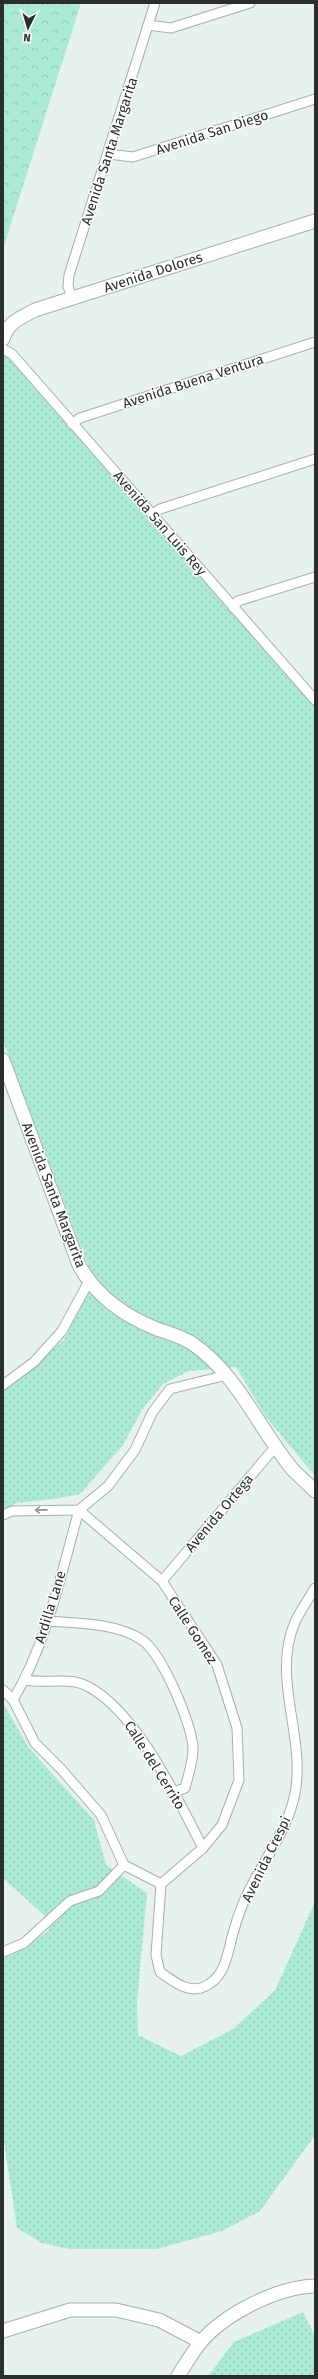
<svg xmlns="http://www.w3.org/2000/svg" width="318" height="2379" font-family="'Fira Sans',sans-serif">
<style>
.grass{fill:url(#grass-dots)}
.park{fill:url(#park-crowns)}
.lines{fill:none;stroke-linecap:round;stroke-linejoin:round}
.street-casing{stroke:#a4afab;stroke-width:11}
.secondary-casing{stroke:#a4afab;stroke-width:15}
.street{stroke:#fff;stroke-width:9}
.secondary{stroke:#fff;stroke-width:13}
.oneway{stroke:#949696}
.labels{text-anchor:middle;stroke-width:3;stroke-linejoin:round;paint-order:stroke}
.street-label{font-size:14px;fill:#2a2e2d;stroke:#fff}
</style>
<defs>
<pattern id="grass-dots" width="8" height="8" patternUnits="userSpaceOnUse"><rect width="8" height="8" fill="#abebd4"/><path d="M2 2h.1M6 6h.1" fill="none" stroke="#93cab6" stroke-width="1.8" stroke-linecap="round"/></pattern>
<pattern id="park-crowns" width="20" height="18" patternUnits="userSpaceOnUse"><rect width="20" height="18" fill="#abebd4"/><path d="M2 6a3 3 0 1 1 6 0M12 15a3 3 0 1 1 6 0" fill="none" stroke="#93cab6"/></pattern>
</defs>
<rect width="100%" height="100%" fill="#e7f2ee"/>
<g class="grass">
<polygon points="5,354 315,707 315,1476 266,1417 236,1367 189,1371 163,1384 142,1410 123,1445 80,1494 54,1499 15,1503 12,1508 3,1509 3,1391 64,1340 92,1276 3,1041 3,361"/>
<polygon points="3,1703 29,1748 94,1820 106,1865 147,1893 137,2002 138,2035 181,2056 233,2029 275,1990 315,1902 315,2135 260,2211 222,2231 157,2249 69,2249 42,2243 17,2228 3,2135 3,1959 49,1931 46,1917 3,1878"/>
<polygon points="303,2312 315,2336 315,2376 208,2376 234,2342"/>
</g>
<polygon class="park" points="3,3 81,3 3,249"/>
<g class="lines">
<g class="street-casing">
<g id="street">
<polyline points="148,25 171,28 250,3"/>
<polyline points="108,154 133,157 315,99"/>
<polyline points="72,299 68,286 69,275 155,3"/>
<polyline points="3,349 12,354 315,700"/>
<polyline points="72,424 80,418 315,342"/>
<polyline points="152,514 160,509 315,459"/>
<polyline points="233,607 238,601 315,577"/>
<polyline points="3,1385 34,1362 62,1331 88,1283"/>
<polyline points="79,1510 162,1581 217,1665 237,1728 239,1780 222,1825 203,1848 161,1884 124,1865"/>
<polyline points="3,1515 12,1511 79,1510 108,1486 135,1450 152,1413 170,1389 227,1375"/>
<polyline points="162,1581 276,1446"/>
<path d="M 47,1621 C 76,1623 117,1623 142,1640 C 162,1653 193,1726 193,1749 C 193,1762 188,1776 185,1788 L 174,1792"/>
<path d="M 25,1680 C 44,1684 68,1677 85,1685 C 136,1709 178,1800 203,1848"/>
<polyline points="3,1690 13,1700 35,1743 61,1769 101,1815 124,1865"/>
<path d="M 13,1700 C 47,1643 61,1574 79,1510"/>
<path d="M 161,1884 L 156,1955 L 160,1972 C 173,1981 189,1995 206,1986 C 225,1976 227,1956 232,1937 C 237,1918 244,1898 254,1881 C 269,1852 289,1826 295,1793 C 306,1737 271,1678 295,1622 C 300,1611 308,1600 315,1588"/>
<polyline points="3,1952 24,1943 70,1901 99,1891 124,1865"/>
</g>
</g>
<g class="secondary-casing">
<g id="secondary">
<path d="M 3,339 C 8,322 20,318 35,310 L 315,221"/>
<path d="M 3,1060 L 79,1265 C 96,1296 124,1316 157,1329 C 168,1333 183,1337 193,1344 C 238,1375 259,1429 293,1470 C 300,1477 308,1484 315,1491"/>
<polyline points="3,2331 70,2310 116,2310 159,2320 201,2342"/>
<path d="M 178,2376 C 185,2365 192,2353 200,2343 C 224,2314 277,2287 315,2286"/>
</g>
</g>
<use href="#street" class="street"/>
<use href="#secondary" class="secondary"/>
</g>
<defs><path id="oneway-shaft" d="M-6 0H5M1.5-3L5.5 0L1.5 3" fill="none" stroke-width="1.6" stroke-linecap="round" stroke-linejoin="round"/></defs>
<use class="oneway" href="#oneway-shaft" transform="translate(41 1510) rotate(179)"/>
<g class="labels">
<g class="street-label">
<text transform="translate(212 132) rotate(-18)" y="5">Avenida San Diego</text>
<text transform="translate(109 151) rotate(-72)" y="5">Avenida Santa Margarita</text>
<text transform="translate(153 272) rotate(-18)" y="5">Avenida Dolores</text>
<text transform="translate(193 381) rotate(-18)" y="5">Avenida Buena Ventura</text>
<text transform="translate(160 523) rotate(49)" y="5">Avenida San Luis Rey</text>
<text transform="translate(54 1195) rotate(69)" y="5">Avenida Santa Margarita</text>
<text transform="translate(219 1513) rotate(-50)" y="5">Avenida Ortega</text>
<text transform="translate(50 1607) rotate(-73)" y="5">Ardilla Lane</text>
<text transform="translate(193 1630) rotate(57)" y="5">Calle Gomez</text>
<text transform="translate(155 1765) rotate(58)" y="5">Calle del Cerrito</text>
<text transform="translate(266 1859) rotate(-64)" y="5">Avenida Crespi</text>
</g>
</g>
<rect width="318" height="2379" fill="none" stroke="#2a2e2d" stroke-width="8"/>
<g transform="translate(28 28) rotate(185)" stroke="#ffffff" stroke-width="3" paint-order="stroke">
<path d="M0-3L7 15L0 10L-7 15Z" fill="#2a2e2d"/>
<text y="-6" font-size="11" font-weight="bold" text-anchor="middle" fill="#2a2e2d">N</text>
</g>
</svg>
